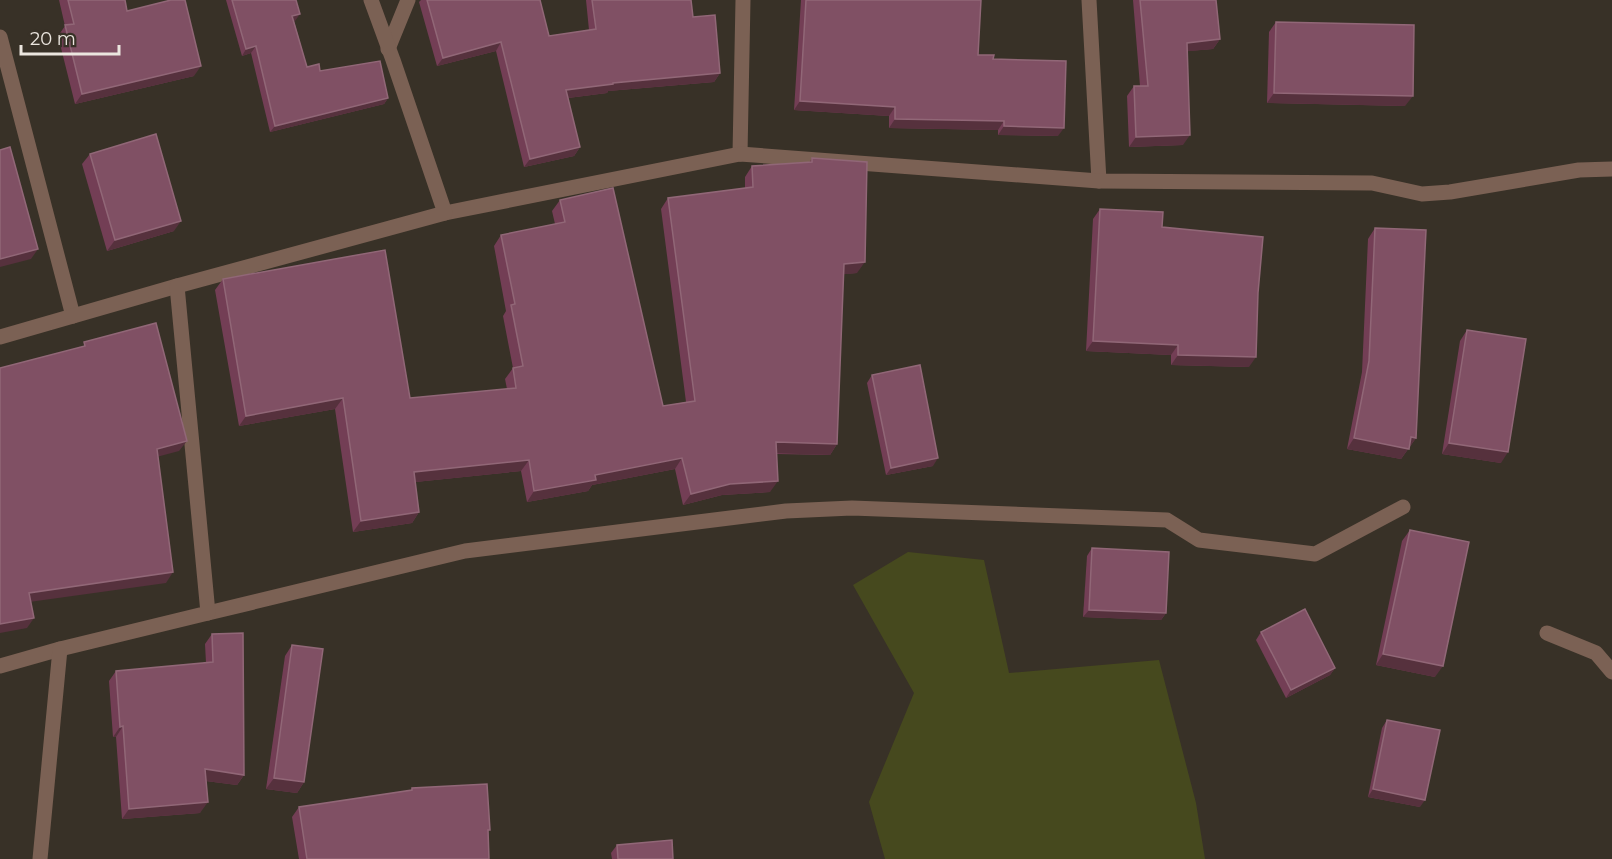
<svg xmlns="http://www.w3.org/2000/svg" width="1612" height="859" font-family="Montserrat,sans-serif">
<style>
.green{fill:#46491e}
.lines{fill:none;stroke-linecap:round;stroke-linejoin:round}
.minor{stroke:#7b6154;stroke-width:15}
.wall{fill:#733e55}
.shaded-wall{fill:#56313d}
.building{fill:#805064;stroke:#916777;stroke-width:1.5}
</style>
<rect width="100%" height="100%" fill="#383127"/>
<polygon class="green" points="908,552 984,560 1009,673 1159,660 1196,803 1205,859 885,859 869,802 914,693 853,585"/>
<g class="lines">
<g class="minor">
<polyline points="1089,0 1099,181"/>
<polyline points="0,37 73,316"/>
<polyline points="388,49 408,0"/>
<polyline points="740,154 743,0"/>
<polyline points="445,213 740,154 1099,181 1372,183 1422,194 1450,192 1579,170 1612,169"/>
<polyline points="0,337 177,286"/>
<polyline points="208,613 465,551 786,511 852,508 1167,520 1199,540 1315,554 1403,507"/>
<polyline points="1547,633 1596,653 1612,672"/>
<polyline points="0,666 60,649"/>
<polyline points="40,859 60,649 208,613 177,286 445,213 393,60 371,0"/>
</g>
</g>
<g class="wall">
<polygon points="59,0 125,0 127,11 194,76 75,104 58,36 65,26"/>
<polygon points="226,0 296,0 295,21 294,21 307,67 320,71 388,98 384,104 270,132 251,53 242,56"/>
<polygon points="421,0 540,0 549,36 589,30 586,0 691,0 693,17 720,73 714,82 608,91 607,93 568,98 580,147 574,156 524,167 496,51 437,66 419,2"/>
<polygon points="801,0 981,0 978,55 993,59 1058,136 998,135 998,130 889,128 889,116 794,110"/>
<polygon points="1133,0 1216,0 1220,39 1213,49 1187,51 1183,145 1129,147 1127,96 1134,86 1140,86"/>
<polygon points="1276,22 1405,106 1267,103 1269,32"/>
<polygon points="90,154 174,231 107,251 82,164"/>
<polygon points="812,158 857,273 843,274 837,444 830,455 777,454 770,492 722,495 683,505 675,469 592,485 588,491 527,502 521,471 415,482 419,512 412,523 353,532 335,409 239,426 215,290 223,279 410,398 507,389 505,379 513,368 503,316 506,311 494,246 501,235 555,224 552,211 560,200 663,406 686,402 661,209 668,198 745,188 745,177 752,166 809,163"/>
<polygon points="1100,209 1162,227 1249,367 1171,365 1171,355 1086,351 1093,219"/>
<polygon points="1375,228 1416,438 1401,459 1347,449 1362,372 1368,239"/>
<polygon points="1467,330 1501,463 1442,454 1460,341"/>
<polygon points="872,375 933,466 886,475 867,383"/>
<polygon points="1410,530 1435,677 1376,665 1402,541"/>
<polygon points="1092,548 1166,613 1161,620 1083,617 1087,556"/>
<polygon points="1261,632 1335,668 1330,675 1286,698 1256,640"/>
<polygon points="212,634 244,775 237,785 206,781 200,813 122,819 116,737 113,737 109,681 116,671 206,663 205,644"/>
<polygon points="292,645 304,782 297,793 266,789 285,656"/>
<polygon points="1387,720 1420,807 1368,797 1382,728"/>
<polygon points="412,788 488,832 489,859 299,859 292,817 299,807 411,790"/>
<polygon points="617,845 673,859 612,859 611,853"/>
</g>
<g class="shaded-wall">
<polygon points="300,14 295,21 287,23 292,16"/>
<polygon points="1220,39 1213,49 1180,52 1187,43"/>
<polygon points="501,42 496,51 437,66 443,58"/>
<polygon points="256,46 251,53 242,56 246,49"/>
<polygon points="201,66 194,76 75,104 82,94"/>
<polygon points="720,73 714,82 608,91 607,93 560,99 566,90 613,83"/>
<polygon points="1274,93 1413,96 1405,106 1267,103"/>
<polygon points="388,98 384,104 270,132 275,126"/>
<polygon points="800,101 895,107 889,116 794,110"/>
<polygon points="895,119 1004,121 998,130 889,128"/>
<polygon points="1004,126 1064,128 1058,136 998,135"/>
<polygon points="1190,135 1183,145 1129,147 1136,137"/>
<polygon points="580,147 574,156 524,167 530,159"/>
<polygon points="181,221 174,231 107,251 115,240"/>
<polygon points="38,249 31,259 0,267 0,259"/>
<polygon points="865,262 857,273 836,275 844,264"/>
<polygon points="1093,341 1178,345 1171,355 1086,351"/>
<polygon points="1178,355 1256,357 1249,367 1171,365"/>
<polygon points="343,398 335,409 239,426 246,416"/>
<polygon points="1411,437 1416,438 1401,459 1347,449 1354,438"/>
<polygon points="187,441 179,451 149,459 157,449"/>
<polygon points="776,442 837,444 830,455 769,453"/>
<polygon points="1449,443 1508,452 1501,463 1442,454"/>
<polygon points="682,458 675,469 592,485 588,491 527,502 534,491 595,475"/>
<polygon points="938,458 933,466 886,475 891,468"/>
<polygon points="529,460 521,471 406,483 414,472"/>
<polygon points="778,481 770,492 722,495 683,505 691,494 730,484"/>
<polygon points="419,512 412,523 353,532 361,521"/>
<polygon points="173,572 166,583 22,603 29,593"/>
<polygon points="1089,610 1166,613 1161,620 1083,617"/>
<polygon points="34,618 27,628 0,633 0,624"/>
<polygon points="1383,654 1443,666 1435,677 1376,665"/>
<polygon points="1335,668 1330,675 1286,698 1291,690"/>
<polygon points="123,726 116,737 113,737 120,727"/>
<polygon points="205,769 244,775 237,785 198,780"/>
<polygon points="274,778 304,782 297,793 266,789"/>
<polygon points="1373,789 1425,800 1420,807 1368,797"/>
<polygon points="208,802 200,813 122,819 129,809"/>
</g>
<g class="building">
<polygon points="68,0 125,0 127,11 171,0 185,0 201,66 82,94 65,25 74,24"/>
<polygon points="232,0 296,0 300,14 292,16 307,67 319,64 320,71 380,61 388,98 275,126 256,46 246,49"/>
<polygon points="427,0 540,0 549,36 596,29 592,0 691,0 693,17 715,15 720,73 613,83 613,84 566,90 580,147 530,159 501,42 443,58"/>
<polygon points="806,0 981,0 978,55 994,55 993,59 1066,61 1064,128 1004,126 1004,121 895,119 895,107 800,101"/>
<polygon points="1140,0 1216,0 1220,39 1187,43 1190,135 1136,137 1134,86 1148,86"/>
<polygon points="1276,22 1414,25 1413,96 1274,93"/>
<polygon points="156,134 181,221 115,240 90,154"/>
<polygon points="10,147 38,249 0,259 0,150"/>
<polygon points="812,158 867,162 865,262 844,264 837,444 776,442 778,481 730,484 691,494 682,458 595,475 596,480 534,491 529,460 414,472 419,512 361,521 343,398 246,416 223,279 385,250 410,398 516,388 513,368 523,366 511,305 515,304 501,235 565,222 560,200 613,188 663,406 695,401 668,198 753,187 752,166 812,162"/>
<polygon points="1100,209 1163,212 1162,227 1263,237 1258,293 1256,357 1178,355 1178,345 1093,341"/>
<polygon points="1375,228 1426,230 1416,438 1411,437 1409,449 1354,438 1369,361"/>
<polygon points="156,323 187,441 157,449 173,572 29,593 34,618 0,624 0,368 85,346 84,342"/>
<polygon points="1467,330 1526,339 1508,452 1449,443"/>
<polygon points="920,365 938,458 891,468 872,375"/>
<polygon points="1410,530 1469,542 1443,666 1383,654"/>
<polygon points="1092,548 1169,552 1166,613 1089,610"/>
<polygon points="1305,609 1335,668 1291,690 1261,632"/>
<polygon points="243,633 244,775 205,769 208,802 129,809 123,726 120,727 116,671 213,662 212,634"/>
<polygon points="292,645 323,649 304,782 274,778"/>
<polygon points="1387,720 1440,730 1425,800 1373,789"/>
<polygon points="487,784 490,830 488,830 489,859 307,859 299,807 412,790 412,788"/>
<polygon points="672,840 673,859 618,859 617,845"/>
</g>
<path d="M21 45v9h98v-9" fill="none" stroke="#ebe6df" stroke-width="3"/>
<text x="30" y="45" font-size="18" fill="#ebe6df" stroke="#383127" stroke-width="4.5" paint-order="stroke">20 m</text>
</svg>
